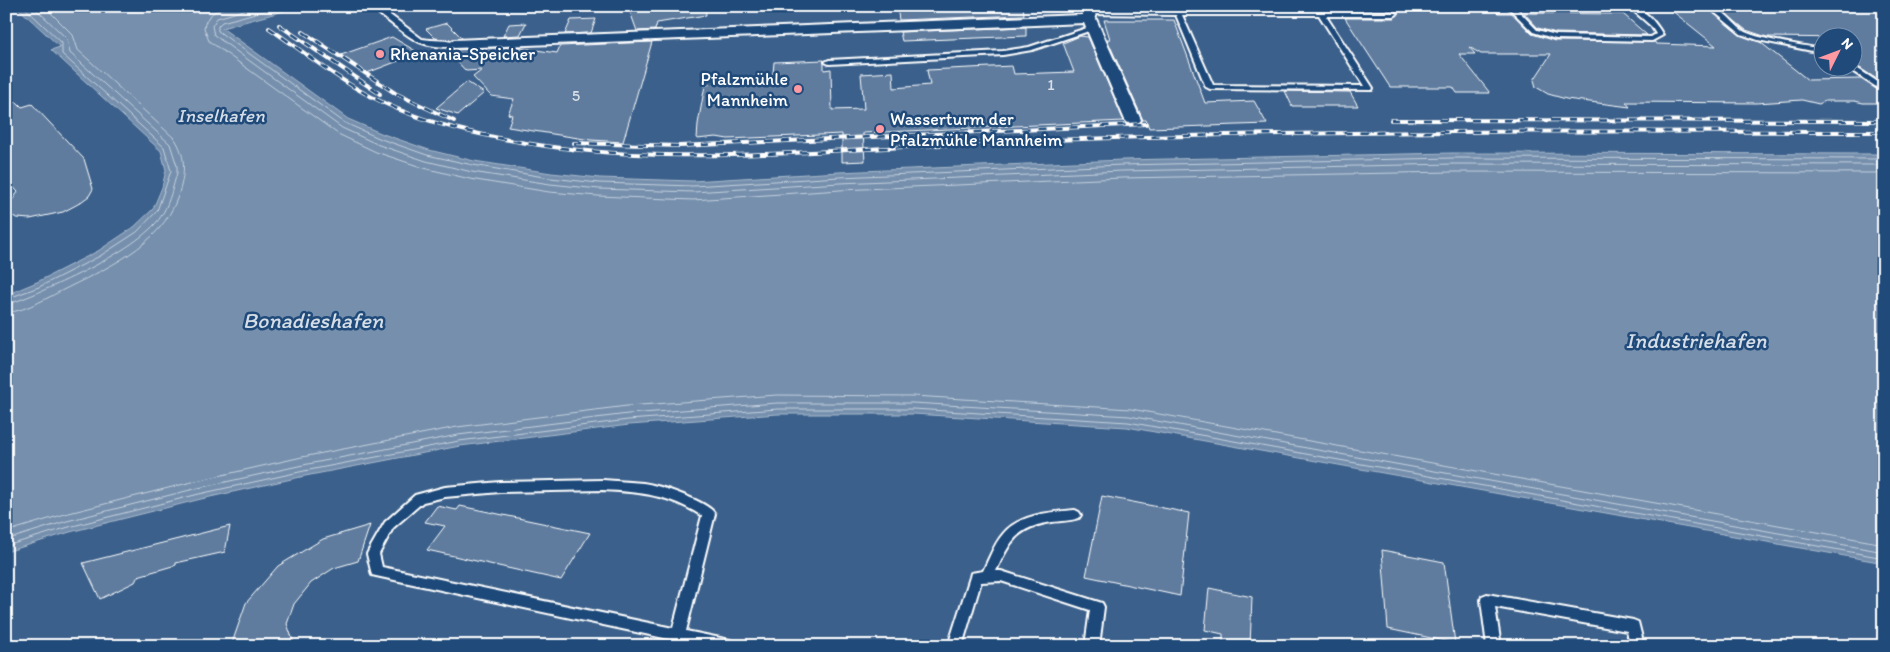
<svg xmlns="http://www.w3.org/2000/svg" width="1890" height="652" font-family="Itim,sans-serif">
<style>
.built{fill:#3b618b;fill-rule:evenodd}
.water{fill:#748fad;stroke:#acbcce}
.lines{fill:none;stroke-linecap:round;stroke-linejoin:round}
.shore{stroke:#c7d2de;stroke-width:1}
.building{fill:#5e7c9f;stroke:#fff}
.service-casing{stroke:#fff;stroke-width:4}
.minor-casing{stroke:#fff;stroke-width:4}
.service{fill:#1f4a7a;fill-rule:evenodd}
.minor{fill:#1f4a7a;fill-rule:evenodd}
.rail-casing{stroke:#fff;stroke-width:4}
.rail{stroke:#1f4a7a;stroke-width:2.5;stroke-dasharray:8;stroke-linecap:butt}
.poi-dot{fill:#ff9aa2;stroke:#1f4a7a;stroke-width:2}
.labels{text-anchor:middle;stroke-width:5;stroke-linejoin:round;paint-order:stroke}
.far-number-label{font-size:16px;fill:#d7dee7}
.far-poi-label{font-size:18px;fill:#fff;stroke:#1f4a7a;text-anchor:start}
.far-water-label{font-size:19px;font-style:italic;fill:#d5dde6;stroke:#1f4a7a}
.water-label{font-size:22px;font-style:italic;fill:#d5dde6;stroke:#1f4a7a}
</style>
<rect width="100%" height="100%" fill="#2c5582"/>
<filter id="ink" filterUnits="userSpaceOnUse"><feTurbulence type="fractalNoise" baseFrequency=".02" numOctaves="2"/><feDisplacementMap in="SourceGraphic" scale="10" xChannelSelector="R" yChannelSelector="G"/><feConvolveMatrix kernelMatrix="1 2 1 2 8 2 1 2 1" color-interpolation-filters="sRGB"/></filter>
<g filter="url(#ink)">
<g class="built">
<polygon points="6,6 16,6 60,47 51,51 161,151 166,170 153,209 134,227 98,251 37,282 6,295"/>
<path d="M 302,6 L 1884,6 L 1884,154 L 1452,153 L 693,181 L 600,178 L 551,173 L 474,161 L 429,150 L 383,134 L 348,119 L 221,28 ZM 1822,38 L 1852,38 L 1852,68 L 1822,68 Z"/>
<polygon points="778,414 913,414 1127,427 1884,563 1884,646 6,646 6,552 70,532 201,499 305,476 460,446 629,425"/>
</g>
<polygon class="water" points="16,6 302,6 222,28 348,119 383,134 429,150 474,161 551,173 600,178 693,181 839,172 1122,160 1452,153 1884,154 1884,563 1127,427 913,414 778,414 629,425 460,446 305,476 201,499 70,532 6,552 6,295 37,282 98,251 134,227 153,209 162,187 166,170 161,151 51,50 60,47"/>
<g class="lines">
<g class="shore">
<path d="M 229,6 C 217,10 206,14 204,28 L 209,41 L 338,134 L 376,152 L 424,168 L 470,179 L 549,192 L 598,196 L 693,200 L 840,190 L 1122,178 L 1453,172 L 1884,173"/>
<polyline points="258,6 217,18 212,26 214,35 342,128 379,145 426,161 472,172 550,184 599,189 693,192 840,183 1122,171 1453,164 1884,165"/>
<polyline points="282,6 222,22 218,26 218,31 345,123 381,139 427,155 473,165 550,178 599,183 693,186 840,177 1122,165 1453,158 1884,159"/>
<polyline points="6,299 39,287 100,256 137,232 157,211 171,171 164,147 62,54 62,43 23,6"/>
<path d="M 6,305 C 44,292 145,248 163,213 C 170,201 173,186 177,173 L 177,166 L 170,144 L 70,53 L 67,39 L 33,6"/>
<path d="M 6,313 C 29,310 48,297 69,287 C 115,264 168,241 181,186 C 185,169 185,155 175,139 L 78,50 L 73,35 L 44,6"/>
<polyline points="6,532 65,514 196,481 302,457 457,427 627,406 777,395 913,396 1131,409 1884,544"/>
<polyline points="6,540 67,521 198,488 303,465 458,435 628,414 777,403 913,403 1129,416 1884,552"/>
<polyline points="6,546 69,527 199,494 304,471 459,441 628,420 778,409 913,409 1128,422 1884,558"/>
</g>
</g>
<g class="building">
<polygon points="628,6 705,6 706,15 657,23 655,30 637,31"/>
<polygon points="897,6 1023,6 1024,15 899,20"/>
<polygon points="1338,6 1491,6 1498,13 1512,13 1532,34 1555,41 1654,42 1657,44 1716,46 1666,6 1705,6 1740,35 1760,42 1808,80 1861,79 1884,94 1884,103 1863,103 1855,101 1825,101 1819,104 1802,100 1757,103 1626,102 1630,107 1566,99 1548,94 1536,87 1534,80 1551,54 1481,54 1469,47 1475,54 1459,54 1490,93 1457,93 1453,87 1390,87 1345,18 1394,18 1399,13 1394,10 1340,10"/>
<polygon points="1716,6 1884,6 1884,84 1852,63 1852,38 1767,37 1746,30"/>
<polygon points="1524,13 1623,14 1647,35 1556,33 1538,28"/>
<polygon points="596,19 591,33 565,34 571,20"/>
<polygon points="1104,20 1174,20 1205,103 1254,101 1267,124 1149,128 1146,120 1143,120 1107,39 1110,39"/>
<polygon points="447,23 462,38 451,40 435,38 426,29"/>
<polygon points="526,23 520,35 503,36 509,24"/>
<polygon points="1026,27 1026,36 902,41 900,32"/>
<polygon points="1080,36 1088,37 1124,121 863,133 865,161 842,162 842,134 728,139 716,137 697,139 698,124 705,85 752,81 772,84 774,62 824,60 824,70 831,69 832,110 864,109 861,74 893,72 894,88 930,85 927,70 1012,66 1014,74 1074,72 1063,43"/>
<polygon points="392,37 419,53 367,73 341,55"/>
<polygon points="652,42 623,142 591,140 508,127 512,115 508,114 514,99 491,96 473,77 482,70 466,71 448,52 450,48 454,50 515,47 557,53 560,46"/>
<polygon points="467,82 484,93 458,115 436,108"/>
<polygon points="1285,91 1350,92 1358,106 1292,106"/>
<polygon points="17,102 22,107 32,104 84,159 93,189 89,196 78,204 63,212 30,219 17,218 6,213 6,209 18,192 6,179 6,105"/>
<polygon points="1102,496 1189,513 1180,596 1086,576"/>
<polygon points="437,506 457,510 460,506 590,533 561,580 427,550 445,526 425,522"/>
<polygon points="370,525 358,561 334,568 311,583 294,604 287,624 295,646 231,646 246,603 278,566 323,539"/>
<polygon points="230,526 225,552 176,563 176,565 138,576 135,582 100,599 83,563"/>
<polygon points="1382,550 1444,562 1455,643 1388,629"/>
<polygon points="1209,588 1252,597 1250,646 1223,646 1223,634 1205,630"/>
</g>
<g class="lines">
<g class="service-casing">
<g id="service">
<path d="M 370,6 L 378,6 L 422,39 C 433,41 448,39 457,44 C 449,49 428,46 419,42 C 408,37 379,14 370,6 Z"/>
<path d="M 1507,6 L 1514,6 L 1537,30 L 1556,35 L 1651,37 L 1656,34 L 1651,26 L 1628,6 C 1643,6 1656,23 1663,35 L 1652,41 L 1556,39 L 1533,32 Z"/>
<path d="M 1707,6 C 1723,6 1732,24 1745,32 C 1761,40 1803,45 1822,49 L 1822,53 L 1758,40 L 1741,34 Z"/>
<path d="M 1178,10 L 1394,12 L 1397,14 L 1394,16 L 1326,16 L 1373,88 L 1372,90 L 1210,89 L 1206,87 L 1176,15 L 1088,14 L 1085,12 L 1088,10 ZM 1182,15 L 1319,15 L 1364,86 L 1213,85 Z"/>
<polygon points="1093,26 1096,28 1095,29 1032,50 1003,55 829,64 825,62 829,60 1003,51 1029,47"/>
<polygon points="1852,65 1884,86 1884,92 1849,69 1852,68"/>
<path d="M 603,480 C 616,481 630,482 643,483 C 658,485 708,501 715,514 L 686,631 L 730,640 L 735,642 L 737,646 L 701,646 L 376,576 L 372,575 L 367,554 L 369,550 L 385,522 L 415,495 L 445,487 L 500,482 ZM 603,490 C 640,492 670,495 702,516 L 673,628 L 382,567 L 379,554 L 393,528 L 423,502 L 445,497 L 500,492 Z"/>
<path d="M 1075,510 L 1079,512 L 1081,515 L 1079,518 C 1071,521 1061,521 1052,522 C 1017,527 1010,541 996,571 L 1001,571 L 1102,603 L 1104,607 L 1099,646 L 1085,646 L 1090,610 L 1001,581 L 981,582 L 962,646 L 948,646 L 970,577 L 971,573 L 983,571 C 989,559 994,544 1003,534 C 1019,514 1051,512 1075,510 Z"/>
<polygon points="1487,594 1633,620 1638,622 1644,646 1630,646 1627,631 1495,607 1501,646 1487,646 1481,600 1482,596"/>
</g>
</g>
<g class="minor-casing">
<polygon id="minor" points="1081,6 1094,6 1096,19 1141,120 1138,123 1128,123 1125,120 1084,23 454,48 447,44 454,40 1082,15"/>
</g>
<use href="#service" class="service"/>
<use href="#minor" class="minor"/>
<g class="rail-casing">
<g id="rail">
<polyline points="279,25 380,94"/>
<path d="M 269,28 C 303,51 335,78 372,97 C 408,116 449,128 489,136 C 614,163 741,156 868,149 C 939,145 1011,141 1082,139 C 1350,130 1617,131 1884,132"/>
<polyline points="303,32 395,93 454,121"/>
<polyline points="1391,120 1884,121"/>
<polyline points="574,143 680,146 1146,124"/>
</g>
</g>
<use href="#rail" class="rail"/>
</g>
</g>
<g class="poi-dot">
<circle cx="380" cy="54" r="5"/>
<circle cx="798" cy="89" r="5"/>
<circle cx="880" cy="129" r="5"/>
</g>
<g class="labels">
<g class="far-number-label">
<text x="1051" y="90">1</text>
<text x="576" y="101">5</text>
</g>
<g class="far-poi-label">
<text x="390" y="60">Rhenania-Speicher</text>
<text x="788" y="85" text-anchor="end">Pfalzmühle<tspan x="788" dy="21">Mannheim</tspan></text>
<text x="890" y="125">Wasserturm der<tspan x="890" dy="21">Pfalzmühle Mannheim</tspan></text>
</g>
<g class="far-water-label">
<text x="221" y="122">Inselhafen</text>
</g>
<g class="water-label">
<text x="313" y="328">Bonadieshafen</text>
<text x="1696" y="348">Industriehafen</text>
</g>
</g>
<rect width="1890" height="652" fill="none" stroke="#1f4a7a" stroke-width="25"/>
<rect x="12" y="12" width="1865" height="627" fill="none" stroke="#fff" stroke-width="2" filter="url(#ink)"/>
<g transform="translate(1838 52) rotate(48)"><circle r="24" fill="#1f4a7a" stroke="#7992af"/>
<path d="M0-4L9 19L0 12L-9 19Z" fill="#ff9aa2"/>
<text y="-8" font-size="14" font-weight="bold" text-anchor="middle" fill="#ffffff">N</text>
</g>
</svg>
